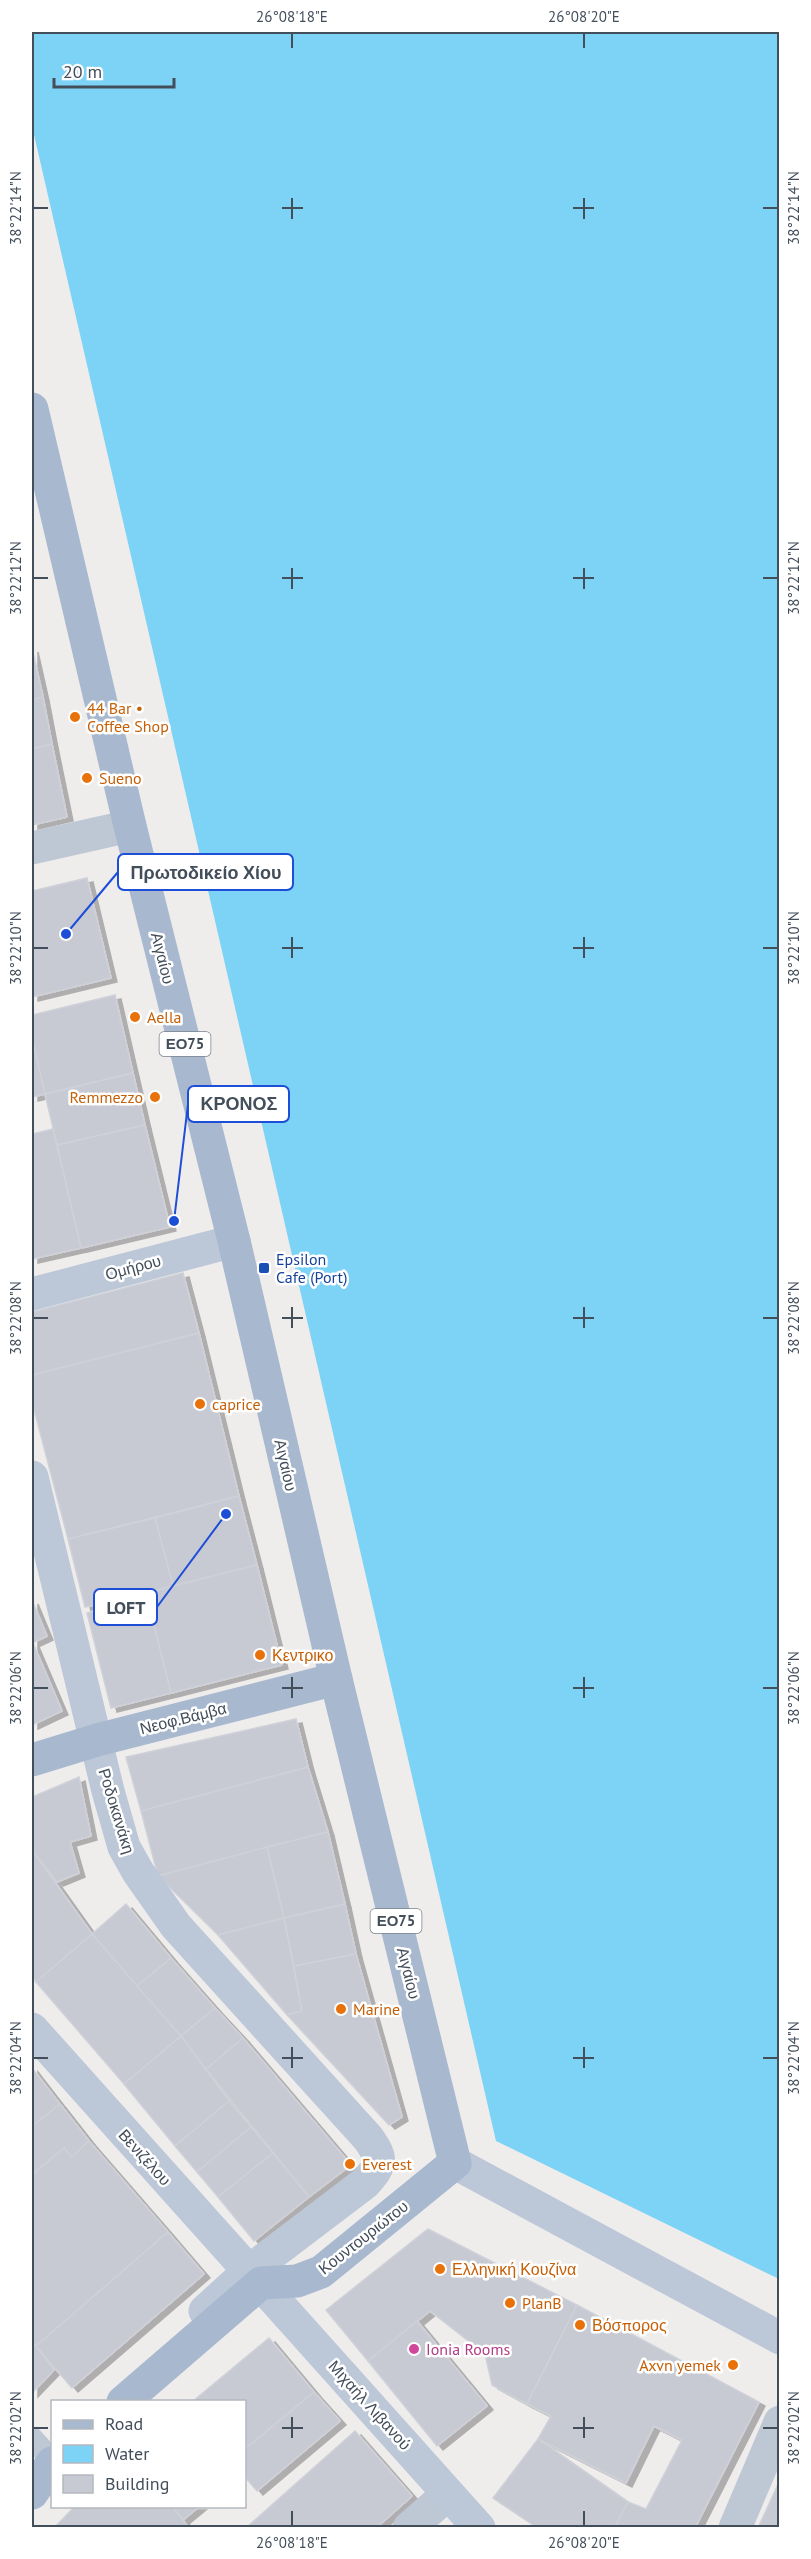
<svg xmlns="http://www.w3.org/2000/svg" width="811" height="2559" font-family="'PT Sans',sans-serif">
<style>
.water{fill:#7dd3f5}
.building{fill:#c7cad3;stroke:#cfd1d9;stroke-width:1.5;filter:url(#shadow)}
.lines{fill:none;stroke-linecap:round;stroke-linejoin:round}
.lane{stroke:#bec7d4;stroke-width:22}
.street{stroke:#bec7d4;stroke-width:33}
.secondary{stroke:#bcc8d8;stroke-width:33}
.primary{stroke:#a8b9cf;stroke-width:33}
.ticks{fill:none;stroke:#434e5b;stroke-width:2}
.food-dot{fill:#e8710a;stroke:#fff;stroke-width:2}
.transit-dot{fill:#1a4fb4;stroke:#fff;stroke-width:2}
.hotel-dot{fill:#d1479c;stroke:#fff;stroke-width:2}
.labels{text-anchor:middle;stroke-width:5;stroke-linejoin:round;paint-order:stroke}
.shield{fill:#fff;stroke:#7b838c;stroke-width:1.5}
.shield-label{font-size:15px;font-weight:bold;fill:#434e5b}
.food-label{font-size:16px;fill:#c56008;stroke:#fff;text-anchor:start}
.street-label{font-size:16px;fill:#434e5b;stroke:#fff}
.transit-label{font-size:16px;fill:#164399;stroke:#fff;text-anchor:start}
.hotel-label{font-size:16px;fill:#b23c85;stroke:#fff;text-anchor:start}
.leader{fill:none;stroke:#1d4ed8;stroke-width:2}
.callout-dot{fill:#1d4ed8;stroke:#fff;stroke-width:2}
.callout{fill:#fff;stroke:#1d4ed8;stroke-width:2}
.callout-label{font-size:18px;text-anchor:middle;font-weight:bold;fill:#434e5b}
.neatline{fill:none;stroke:#434e5b;stroke-width:2}
.ticks-label{font-size:15px;text-anchor:middle;fill:#434e5b}
</style>
<defs>
<filter id="shadow"><feDropShadow dx="6" dy="4" stdDeviation="0" flood-color="#0004"/></filter>
</defs>
<rect width="100%" height="100%" fill="#efecec"/>
<polygon class="water" points="32,32 779,32 779,2279 496,2141 32,126"/>
<g class="building">
<polygon points="32,648 43,697 32,700"/>
<polygon points="43,697 52,744 32,749 32,700"/>
<polygon points="52,744 67,817 32,825 32,749"/>
<polygon points="87,878 111,978 32,997 32,891"/>
<polygon points="115,995 133,1073 45,1094 32,1038 32,1015"/>
<polygon points="32,1038 45,1094 32,1097"/>
<polygon points="133,1073 145,1125 57,1145 45,1094"/>
<polygon points="145,1125 170,1227 81,1248 57,1145"/>
<polygon points="53,1129 81,1248 32,1259 32,1134"/>
<polygon points="183,1273 199,1333 32,1375 32,1312"/>
<polygon points="199,1333 239,1496 68,1539 32,1402 32,1375"/>
<polygon points="239,1496 257,1565 173,1586 155,1518"/>
<polygon points="155,1518 173,1586 85,1607 68,1539"/>
<polygon points="257,1565 282,1665 171,1693 146,1593"/>
<polygon points="32,1600 47,1636 32,1643"/>
<polygon points="113,1606 118,1623 151,1614 171,1693 111,1708 87,1613"/>
<polygon points="33,1643 62,1711 32,1725 32,1644"/>
<polygon points="296,1719 308,1767 141,1811 126,1757"/>
<polygon points="308,1767 328,1832 158,1876 141,1811"/>
<polygon points="79,1777 91,1836 70,1842 79,1873 57,1882 32,1850 32,1797"/>
<polygon points="328,1832 345,1904 284,1918 267,1847"/>
<polygon points="267,1847 284,1918 218,1935 158,1876"/>
<polygon points="32,1850 92,1934 36,1982 32,1975"/>
<polygon points="126,1904 171,1958 137,1986 92,1934"/>
<polygon points="345,1904 356,1954 294,1966 284,1918"/>
<polygon points="284,1918 302,2011 287,2015 218,1935"/>
<polygon points="92,1934 181,2036 124,2084 36,1982"/>
<polygon points="356,1954 402,2117 389,2125 287,2015 302,2011 294,1966"/>
<polygon points="171,1958 215,2008 181,2036 137,1986"/>
<polygon points="215,2008 243,2038 206,2069 181,2036"/>
<polygon points="181,2036 229,2101 175,2146 124,2084"/>
<polygon points="243,2038 351,2165 309,2197 206,2069"/>
<polygon points="32,2068 60,2104 32,2126"/>
<polygon points="229,2101 251,2127 197,2172 175,2146"/>
<polygon points="60,2104 89,2141 72,2157 64,2148 35,2172 32,2168 32,2126"/>
<polygon points="251,2127 273,2153 218,2197 197,2172"/>
<polygon points="89,2141 168,2232 36,2346 32,2341 32,2175 64,2148 72,2157"/>
<polygon points="273,2153 309,2197 254,2241 218,2197"/>
<polygon points="428,2229 577,2305 527,2404 492,2385 485,2354 430,2311 368,2361 326,2310"/>
<polygon points="168,2232 204,2274 72,2388 36,2346"/>
<polygon points="577,2305 759,2402 695,2528 614,2528 628,2502 646,2509 682,2440 654,2426 626,2483 538,2439 551,2416 527,2404"/>
<polygon points="417,2321 487,2406 437,2446 368,2361"/>
<polygon points="269,2338 314,2392 244,2450 244,2402 192,2402"/>
<polygon points="32,2341 54,2370 32,2393"/>
<polygon points="314,2392 340,2421 257,2491 244,2476 244,2450"/>
<polygon points="355,2431 412,2496 376,2528 246,2528"/>
<polygon points="538,2439 628,2502 614,2528 538,2528 493,2498"/>
<polygon points="780,2480 780,2528 758,2528"/>
<polygon points="75,2506 172,2506 189,2528 54,2528"/>
<polygon points="172,2506 200,2506 183,2520"/>
</g>
<g class="lines">
<polyline class="lane" points="32,2438 52,2460"/>
<g class="street">
<polyline points="32,848 130,826"/>
<polyline points="409,2528 448,2494"/>
<polyline points="735,2528 780,2422"/>
</g>
<g class="secondary">
<polyline points="32,1294 234,1241"/>
<path d="M 32,1477 L 108,1791 L 124,1847 L 138,1872 L 176,1926 L 368,2138 C 383,2159 382,2164 365,2183 L 249,2271 L 205,2311"/>
<polyline points="32,2029 479,2528"/>
<polyline points="455,2163 780,2338"/>
</g>
<g class="primary">
<polyline points="32,409 130,826 234,1241 336,1679 455,2163 321,2272 297,2281 261,2283 123,2402"/>
<polyline points="32,1760 97,1740 336,1679"/>
<polyline points="32,2493 52,2463"/>
</g>
</g>
<path class="ticks" d="M 292,33 L 292,48M 584,33 L 584,48M 292,198 L 292,219M 584,198 L 584,219M 33,208 L 48,208M 282,208 L 303,208M 573,208 L 594,208M 763,208 L 778,208M 292,568 L 292,589M 584,568 L 584,589M 33,578 L 48,578M 282,578 L 303,578M 573,578 L 594,578M 763,578 L 778,578M 292,937 L 292,958M 584,937 L 584,958M 33,948 L 48,948M 282,948 L 303,948M 573,948 L 594,948M 763,948 L 778,948M 292,1307 L 292,1328M 584,1307 L 584,1328M 33,1318 L 48,1318M 282,1318 L 303,1318M 573,1318 L 594,1318M 763,1318 L 778,1318M 292,1677 L 292,1698M 584,1677 L 584,1698M 33,1688 L 48,1688M 282,1688 L 303,1688M 573,1688 L 594,1688M 763,1688 L 778,1688M 292,2047 L 292,2068M 584,2047 L 584,2068M 33,2058 L 48,2058M 282,2058 L 303,2058M 573,2058 L 594,2058M 763,2058 L 778,2058M 292,2417 L 292,2438M 584,2417 L 584,2438M 33,2428 L 48,2428M 282,2428 L 303,2428M 573,2428 L 594,2428M 763,2428 L 778,2428M 292,2511 L 292,2526M 584,2511 L 584,2526"/>
<g class="food-dot">
<circle cx="75" cy="717" r="6"/>
<circle cx="87" cy="778" r="6"/>
<circle cx="135" cy="1017" r="6"/>
<circle cx="155" cy="1097" r="6"/>
<circle cx="200" cy="1404" r="6"/>
<circle cx="260" cy="1655" r="6"/>
<circle cx="341" cy="2009" r="6"/>
<circle cx="350" cy="2164" r="6"/>
<circle cx="440" cy="2269" r="6"/>
<circle cx="510" cy="2303" r="6"/>
<circle cx="580" cy="2325" r="6"/>
<circle cx="733" cy="2365" r="6"/>
</g>
<rect class="transit-dot" x="258" y="1262" width="12" height="12" rx="3"/>
<circle class="hotel-dot" cx="414" cy="2349" r="6"/>
<g class="labels">
<g class="shield">
<rect x="159.5" y="1032" width="51" height="24" rx="4.5"/>
<rect x="370.5" y="1909" width="51" height="24" rx="4.5"/>
</g>
<g class="shield-label">
<text x="185" y="1049">ΕΟ75</text>
<text x="396" y="1926">ΕΟ75</text>
</g>
<g class="food-label">
<text x="87" y="714">44 Bar •<tspan x="87" dy="18">Coffee Shop</tspan></text>
<text x="99" y="784">Sueno</text>
<text x="147" y="1023">Aella</text>
<text x="143" y="1103" text-anchor="end">Remmezzo</text>
<text x="212" y="1410">caprice</text>
<text x="272" y="1661">Κεντρικο</text>
<text x="353" y="2015">Marine</text>
<text x="362" y="2170">Everest</text>
<text x="452" y="2275">Ελληνική Κουζίνα</text>
<text x="522" y="2309">PlanB</text>
<text x="592" y="2331">Βόσπορος</text>
<text x="721" y="2371" text-anchor="end">Axvn yemek</text>
</g>
<g class="street-label">
<text transform="translate(163 958) rotate(76)" y="6">Αιγαίου</text>
<text transform="translate(133 1267) rotate(-15)" y="6">Ομήρου</text>
<text transform="translate(286 1465) rotate(77)" y="6">Αιγαίου</text>
<text transform="translate(183 1718) rotate(-14)" y="6">Νεοφ.Βάμβα</text>
<text transform="translate(117 1811) rotate(73)" y="6">Ροδοκανάκη</text>
<text transform="translate(409 1973) rotate(76)" y="6">Αιγαίου</text>
<text transform="translate(145 2157) rotate(48)" y="6">Βενιζέλου</text>
<text transform="translate(363 2237) rotate(-38)" y="6">Κουντουριώτου</text>
<text transform="translate(370 2405) rotate(48)" y="6">Μιχαήλ Λιβανού</text>
</g>
<g class="transit-label">
<text x="276" y="1265">Epsilon<tspan x="276" dy="18">Cafe (Port)</tspan></text>
</g>
<g class="hotel-label">
<text x="426" y="2355">Ionia Rooms</text>
</g>
</g>
<path class="leader" d="M66 934L118 872M174 1221L188 1104M226 1514L157 1607"/>
<g class="callout-dot">
<circle cx="66" cy="934" r="6"/>
<circle cx="174" cy="1221" r="6"/>
<circle cx="226" cy="1514" r="6"/>
</g>
<g class="callout">
<rect x="118" y="854" width="175" height="36" rx="6"/>
<rect x="188" y="1086" width="101" height="36" rx="6"/>
<rect x="94" y="1589" width="63" height="36" rx="6"/>
</g>
<g class="callout-label">
<text x="206" y="879">Πρωτοδικείο Χίου</text>
<text x="239" y="1110">ΚΡΟΝΟΣ</text>
<text x="126" y="1614">LOFT</text>
</g>
<rect width="811" height="2559" fill="none" stroke="#ffffff" stroke-width="66"/>
<rect x="51" y="2400" width="195" height="108" fill="#ffffff" stroke="#b4b8bd" stroke-width="1.5"/>
<rect x="63" y="2420" width="30" height="9" fill="#a8b9cf" stroke="#b4b8bd" stroke-width="1.5"/>
<text x="105" y="2430" font-size="18" fill="#434e5b">Road</text>
<rect x="63" y="2445" width="30" height="18" fill="#7dd3f5" stroke="#b4b8bd" stroke-width="1.5"/>
<text x="105" y="2460" font-size="18" fill="#434e5b">Water</text>
<rect x="63" y="2475" width="30" height="18" fill="#c7cad3" stroke="#b4b8bd" stroke-width="1.5"/>
<text x="105" y="2490" font-size="18" fill="#434e5b">Building</text>
<path d="M54 78v9h120v-9" fill="none" stroke="#434e5b" stroke-width="3"/>
<text x="63" y="78" font-size="18" fill="#434e5b" stroke="#ffffff" stroke-width="4.5" paint-order="stroke">20 m</text>
<rect x="33" y="33" width="745" height="2493" class="neatline"/>
<g class="ticks-label">
<text x="292" y="22">26°08'18"E</text>
<text x="584" y="22">26°08'20"E</text>
<text transform="translate(16 208) rotate(-90)" y="5">38°22'14"N</text>
<text transform="translate(794 208) rotate(-90)" y="5">38°22'14"N</text>
<text transform="translate(16 578) rotate(-90)" y="5">38°22'12"N</text>
<text transform="translate(794 578) rotate(-90)" y="5">38°22'12"N</text>
<text transform="translate(16 948) rotate(-90)" y="5">38°22'10"N</text>
<text transform="translate(794 948) rotate(-90)" y="5">38°22'10"N</text>
<text transform="translate(16 1318) rotate(-90)" y="5">38°22'08"N</text>
<text transform="translate(794 1318) rotate(-90)" y="5">38°22'08"N</text>
<text transform="translate(16 1688) rotate(-90)" y="5">38°22'06"N</text>
<text transform="translate(794 1688) rotate(-90)" y="5">38°22'06"N</text>
<text transform="translate(16 2058) rotate(-90)" y="5">38°22'04"N</text>
<text transform="translate(794 2058) rotate(-90)" y="5">38°22'04"N</text>
<text transform="translate(16 2428) rotate(-90)" y="5">38°22'02"N</text>
<text transform="translate(794 2428) rotate(-90)" y="5">38°22'02"N</text>
<text x="292" y="2548">26°08'18"E</text>
<text x="584" y="2548">26°08'20"E</text>
</g>
</svg>
